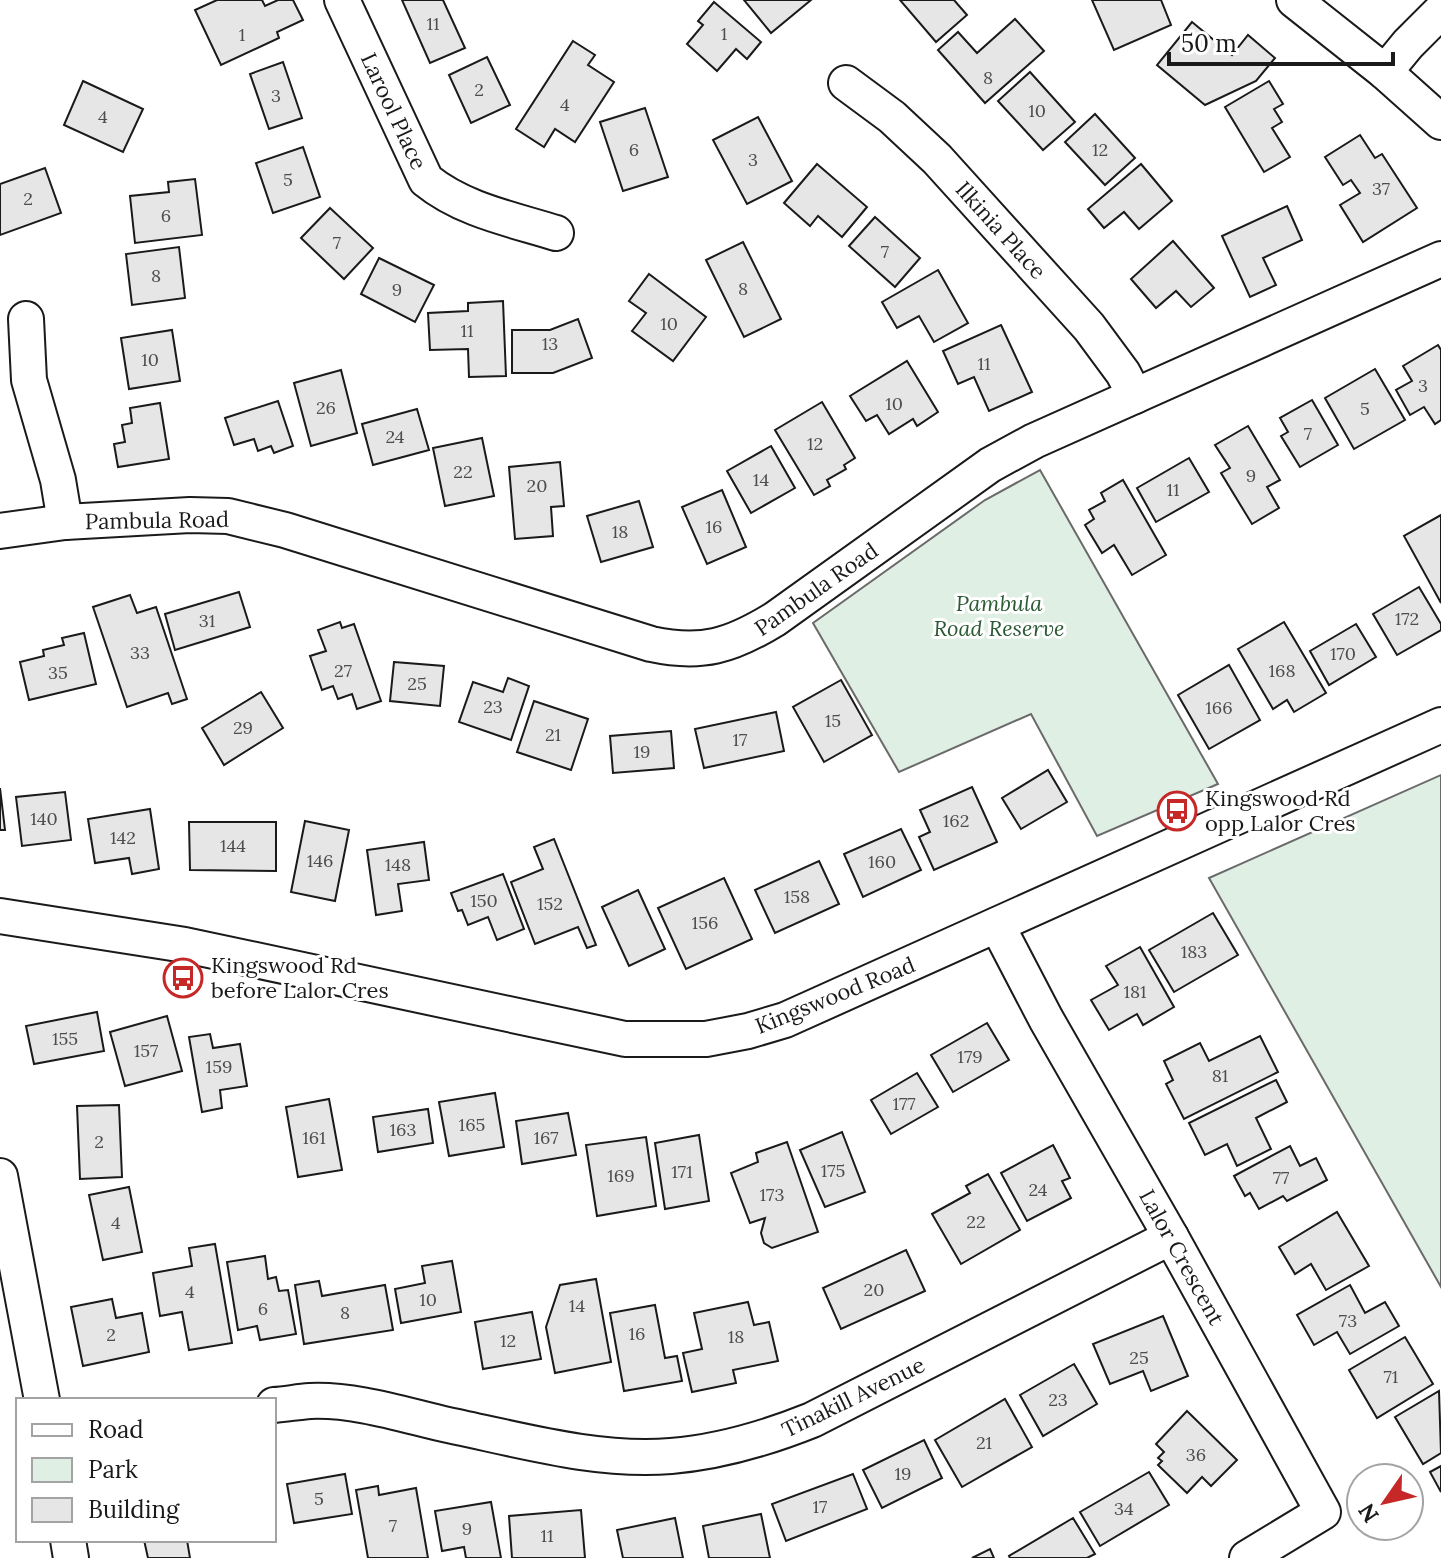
<svg xmlns="http://www.w3.org/2000/svg" width="1441" height="1558" font-family="Lora,serif">
<style>
.green{fill:#e0efe3;stroke:#6a6a6a;stroke-width:2}
.building{fill:#e6e6e6;stroke:#1a1a1a;stroke-width:2}
.lines{fill:none;stroke-linecap:round;stroke-linejoin:round}
.minor-casing{stroke:#1a1a1a;stroke-width:38}
.minor{stroke:#fff;stroke-width:34}
.labels{text-anchor:middle;stroke-width:6;stroke-linejoin:round;paint-order:stroke}
.number-label{font-size:18px;fill:#4d4d4d}
.street-label{font-size:22px;fill:#1a1a1a;stroke:#fff}
.park-label{font-size:22px;font-style:italic;fill:#2b5a34;stroke:#fff}
.poi-label{font-size:22px;fill:#1a1a1a;stroke:#fff;text-anchor:start}
</style>
<rect width="100%" height="100%" fill="#fff"/>
<g class="green">
<polygon points="1040,470 1218,784 1097,836 1031,714 899,772 813,623 985,500"/>
<polygon points="1441,775 1441,1287 1209,878"/>
</g>
<g class="building">
<polygon points="217,0 262,0 265,6 278,0 293,0 303,20 277,32 279,38 221,65 195,10"/>
<polygon points="402,0 443,0 465,48 430,63"/>
<polygon points="744,0 811,0 771,33"/>
<polygon points="900,0 954,0 967,15 936,42"/>
<polygon points="1092,0 1161,0 1171,25 1114,50"/>
<polygon points="714,2 761,42 747,59 736,49 717,71 687,44 703,25 698,21"/>
<polygon points="1015,19 1044,51 985,103 938,50 958,32 977,53"/>
<polygon points="1192,22 1232,55 1248,35 1275,58 1256,81 1205,105 1157,65"/>
<polygon points="573,41 595,55 588,65 614,82 575,142 555,129 544,147 516,129"/>
<polygon points="487,57 510,105 471,123 449,75"/>
<polygon points="283,62 302,118 269,129 250,74"/>
<polygon points="1030,72 1075,122 1043,150 998,101"/>
<polygon points="83,81 143,109 123,152 64,125"/>
<polygon points="1269,81 1283,104 1274,109 1282,122 1272,128 1290,157 1264,172 1225,107"/>
<polygon points="645,108 668,177 623,191 600,122"/>
<polygon points="1095,114 1135,158 1105,185 1065,142"/>
<polygon points="758,117 792,181 747,204 713,140"/>
<polygon points="1360,135 1375,158 1382,154 1417,208 1363,242 1340,205 1360,193 1351,180 1343,185 1325,157"/>
<polygon points="303,147 320,197 273,213 256,163"/>
<polygon points="817,164 867,207 842,237 818,216 810,226 784,203"/>
<polygon points="1141,164 1172,201 1139,229 1124,212 1104,228 1088,209"/>
<polygon points="45,168 61,213 0,235 0,184"/>
<polygon points="195,179 202,235 135,243 130,196 169,192 168,182"/>
<polygon points="1287,206 1302,240 1263,258 1276,285 1250,297 1222,236"/>
<polygon points="330,208 373,248 344,279 301,238"/>
<polygon points="875,217 920,258 895,287 849,246"/>
<polygon points="1173,241 1214,288 1191,307 1176,291 1156,308 1131,279"/>
<polygon points="743,242 781,319 744,337 706,260"/>
<polygon points="179,247 185,298 132,305 126,254"/>
<polygon points="379,258 434,285 415,322 361,294"/>
<polygon points="938,270 968,323 934,342 919,316 897,328 882,302"/>
<polygon points="649,274 706,317 673,361 632,331 646,313 629,301"/>
<polygon points="503,301 506,376 469,377 468,349 430,350 428,313 468,311 468,303"/>
<polygon points="578,319 592,358 553,373 512,373 512,330 550,330"/>
<polygon points="1001,325 1032,392 989,411 974,377 958,384 943,351"/>
<polygon points="172,330 180,381 129,389 121,338"/>
<polygon points="1438,345 1441,350 1441,420 1435,424 1424,407 1410,415 1396,390 1412,381 1403,366"/>
<polygon points="907,361 938,412 917,426 913,419 889,434 877,415 866,421 850,396"/>
<polygon points="1375,369 1405,420 1354,449 1325,398"/>
<polygon points="341,370 357,433 311,446 294,383"/>
<polygon points="1312,400 1338,445 1300,467 1281,436 1288,432 1280,418"/>
<polygon points="278,401 293,446 274,453 271,446 258,451 254,439 234,445 225,418"/>
<polygon points="822,402 855,458 844,465 846,469 827,480 830,486 814,495 775,430"/>
<polygon points="160,403 169,459 118,467 114,444 125,442 122,425 132,423 130,408"/>
<polygon points="417,409 429,450 373,465 362,424"/>
<polygon points="1248,426 1280,480 1267,487 1279,508 1252,524 1221,473 1230,468 1215,445"/>
<polygon points="482,438 494,496 445,506 433,448"/>
<polygon points="771,446 795,488 751,513 727,471"/>
<polygon points="1189,458 1209,492 1156,522 1137,488"/>
<polygon points="560,462 564,506 551,507 553,536 515,539 509,467"/>
<polygon points="1123,480 1166,555 1132,575 1114,545 1102,553 1085,525 1094,519 1089,510 1105,501 1101,493"/>
<polygon points="722,490 746,547 707,564 682,507"/>
<polygon points="639,501 653,547 601,562 587,516"/>
<polygon points="1441,515 1441,603 1404,536"/>
<polygon points="1419,587 1441,624 1441,630 1397,655 1373,614"/>
<polygon points="239,592 250,627 175,650 165,614"/>
<polygon points="130,595 137,613 156,607 187,699 172,704 168,693 127,707 93,607"/>
<polygon points="340,622 342,628 354,624 381,701 357,709 352,694 338,699 333,686 322,690 310,656 326,651 318,630"/>
<polygon points="1284,622 1326,693 1294,712 1287,700 1273,709 1238,649"/>
<polygon points="1356,624 1376,657 1329,685 1310,651"/>
<polygon points="84,633 96,684 29,700 20,662 44,656 43,650 64,645 62,638"/>
<polygon points="394,662 444,666 440,706 390,701"/>
<polygon points="1229,665 1260,720 1209,749 1178,695"/>
<polygon points="508,678 529,686 511,740 459,722 473,682 503,692"/>
<polygon points="841,680 872,735 824,762 793,707"/>
<polygon points="261,692 283,728 224,765 202,728"/>
<polygon points="534,701 588,719 571,770 517,752"/>
<polygon points="776,712 784,751 704,768 695,729"/>
<polygon points="671,731 674,768 613,773 610,736"/>
<polygon points="1048,770 1067,802 1021,829 1002,798"/>
<polygon points="972,787 997,842 934,870 919,837 930,832 920,810"/>
<polygon points="0,788 5,830 0,830"/>
<polygon points="65,792 71,840 22,846 16,797"/>
<polygon points="150,809 159,869 132,874 129,858 95,863 88,819"/>
<polygon points="305,821 349,830 335,901 291,892"/>
<polygon points="189,822 276,822 276,871 190,870"/>
<polygon points="901,829 921,870 863,897 844,854"/>
<polygon points="554,839 596,945 587,948 578,927 535,944 511,882 543,869 534,847"/>
<polygon points="424,842 429,880 398,884 402,911 376,915 367,850"/>
<polygon points="819,861 839,904 775,933 755,890"/>
<polygon points="503,874 524,929 497,940 488,917 468,925 462,910 458,911 451,893"/>
<polygon points="724,878 752,939 686,969 658,908"/>
<polygon points="638,890 665,949 629,966 602,907"/>
<polygon points="1213,913 1238,955 1174,992 1149,950"/>
<polygon points="1140,947 1174,1007 1143,1025 1137,1014 1109,1030 1091,1000 1118,985 1106,966"/>
<polygon points="97,1012 104,1051 34,1064 26,1026"/>
<polygon points="167,1016 182,1071 125,1086 110,1032"/>
<polygon points="987,1023 1009,1060 953,1092 931,1055"/>
<polygon points="210,1034 213,1048 240,1044 247,1086 220,1090 222,1108 202,1112 189,1037"/>
<polygon points="1260,1036 1278,1072 1184,1119 1166,1084 1173,1080 1164,1061 1200,1043 1209,1061"/>
<polygon points="917,1073 938,1107 891,1134 871,1100"/>
<polygon points="1276,1080 1287,1102 1256,1118 1271,1149 1237,1166 1227,1144 1205,1155 1189,1123"/>
<polygon points="495,1093 504,1147 449,1156 439,1102"/>
<polygon points="329,1099 342,1170 298,1177 286,1107"/>
<polygon points="119,1105 122,1177 80,1179 77,1106"/>
<polygon points="428,1109 433,1143 378,1152 373,1117"/>
<polygon points="568,1113 576,1155 522,1164 516,1121"/>
<polygon points="842,1132 865,1192 825,1207 800,1150"/>
<polygon points="699,1135 709,1201 665,1209 655,1143"/>
<polygon points="646,1137 656,1206 597,1216 586,1145"/>
<polygon points="787,1142 818,1232 772,1248 764,1243 761,1233 765,1218 750,1223 731,1173 758,1162 756,1153"/>
<polygon points="1053,1145 1070,1178 1062,1181 1071,1198 1027,1221 1001,1173"/>
<polygon points="1290,1146 1300,1166 1316,1158 1327,1180 1287,1201 1283,1196 1259,1209 1250,1193 1245,1196 1234,1176"/>
<polygon points="988,1174 1020,1230 961,1264 932,1214 970,1193 966,1186"/>
<polygon points="129,1187 142,1252 103,1260 89,1195"/>
<polygon points="1337,1212 1369,1266 1326,1290 1311,1264 1295,1274 1279,1247"/>
<polygon points="215,1244 232,1343 189,1350 182,1312 160,1316 153,1273 192,1266 189,1248"/>
<polygon points="906,1250 925,1291 841,1329 823,1288"/>
<polygon points="265,1256 268,1279 276,1277 279,1291 288,1290 296,1334 260,1340 257,1326 238,1330 227,1262"/>
<polygon points="452,1261 461,1312 401,1323 395,1289 425,1283 422,1266"/>
<polygon points="596,1279 611,1362 555,1373 546,1327 560,1285"/>
<polygon points="319,1281 322,1296 385,1285 393,1330 304,1344 295,1285"/>
<polygon points="1350,1285 1365,1313 1385,1302 1399,1326 1350,1354 1337,1332 1314,1345 1297,1315"/>
<polygon points="112,1299 116,1318 142,1313 149,1352 83,1366 71,1307"/>
<polygon points="748,1302 754,1325 769,1322 778,1361 733,1370 736,1383 692,1392 683,1353 702,1349 694,1313"/>
<polygon points="655,1305 665,1358 677,1356 682,1381 624,1391 610,1313"/>
<polygon points="532,1312 541,1359 483,1369 475,1322"/>
<polygon points="1163,1316 1188,1376 1151,1391 1143,1371 1110,1384 1093,1344"/>
<polygon points="1405,1337 1433,1384 1377,1418 1349,1370"/>
<polygon points="1074,1364 1097,1404 1043,1436 1020,1395"/>
<polygon points="1439,1391 1441,1453 1423,1464 1395,1417"/>
<polygon points="1005,1399 1032,1447 962,1487 935,1440"/>
<polygon points="1187,1411 1237,1460 1211,1486 1202,1477 1187,1493 1158,1465 1162,1461 1158,1458 1164,1452 1156,1444"/>
<polygon points="924,1440 942,1478 882,1508 863,1470"/>
<polygon points="1441,1466 1441,1492 1430,1472"/>
<polygon points="1149,1472 1169,1505 1100,1546 1080,1512"/>
<polygon points="345,1474 352,1514 294,1523 287,1484"/>
<polygon points="853,1474 867,1509 786,1541 772,1504"/>
<polygon points="378,1486 379,1495 416,1488 428,1558 368,1558 356,1490"/>
<polygon points="491,1502 501,1558 466,1558 464,1547 442,1551 435,1511"/>
<polygon points="581,1510 585,1558 512,1558 509,1516"/>
<polygon points="761,1514 770,1558 709,1558 703,1526"/>
<polygon points="675,1518 683,1558 623,1558 617,1530"/>
<polygon points="1073,1518 1095,1554 1087,1558 1010,1558 1009,1556"/>
<polygon points="144,1540 187,1540 190,1558 148,1558"/>
<polygon points="990,1549 994,1558 972,1558"/>
</g>
<g class="lines">
<g class="minor-casing">
<g id="minor">
<path d="M 342,0 L 426,180 C 463,210 511,219 556,233"/>
<polyline points="1294,0 1385,72 1441,122"/>
<polyline points="1385,72 1408,44 1441,11"/>
<polyline points="846,83 892,117 937,159 1089,327 1123,373 1135,396"/>
<polyline points="26,319 29,380 58,480 65,522"/>
<path d="M 0,531 L 65,522 L 190,515 L 228,516 L 285,530 L 651,644 C 702,655 731,646 775,619 L 990,465 L 1034,441 L 1441,259"/>
<polyline points="0,916 185,945 625,1039 706,1039 748,1031 785,1020 1441,725"/>
<polyline points="997,925 1046,1019 1171,1237 1323,1512 1247,1558"/>
<polyline points="0,1176 42,1400"/>
<path d="M 274,1405 C 286,1404 298,1402 310,1401 C 356,1399 404,1415 448,1425 C 521,1440 596,1462 671,1456 C 720,1452 767,1438 812,1420 L 1171,1237"/>
<polyline points="68,1540 71,1558"/>
</g>
</g>
<use href="#minor" class="minor"/>
</g>
<defs>
<g id="bus-ring" transform="scale(2)"><circle r="9.5" fill="#fff" stroke="#c62828" stroke-width="1.5"/><path d="M-5-6H5V4H4V6H2V4H-2V6H-4V4H-5ZM-3.5-4V0h7V-4ZM-3.5 1.2v1.5H-2V1.2ZM2 1.2v1.5H3.5V1.2Z" fill="#c62828"/></g>
</defs>
<g fill-rule="evenodd">
<use href="#bus-ring" x="1177" y="811"/>
<use href="#bus-ring" x="183" y="978"/>
</g>
<g class="labels">
<g class="number-label">
<text x="433" y="30">11</text>
<text x="724" y="40">1</text>
<text x="242" y="41">1</text>
<text x="988" y="84">8</text>
<text x="479" y="96">2</text>
<text x="276" y="102">3</text>
<text x="565" y="111">4</text>
<text x="1037" y="117">10</text>
<text x="103" y="123">4</text>
<text x="634" y="156">6</text>
<text x="1100" y="156">12</text>
<text x="753" y="166">3</text>
<text x="288" y="186">5</text>
<text x="1381" y="195">37</text>
<text x="28" y="205">2</text>
<text x="166" y="222">6</text>
<text x="337" y="249">7</text>
<text x="885" y="258">7</text>
<text x="156" y="282">8</text>
<text x="743" y="295">8</text>
<text x="397" y="296">9</text>
<text x="669" y="330">10</text>
<text x="467" y="337">11</text>
<text x="550" y="350">13</text>
<text x="150" y="366">10</text>
<text x="984" y="370">11</text>
<text x="1423" y="392">3</text>
<text x="894" y="410">10</text>
<text x="326" y="414">26</text>
<text x="1365" y="415">5</text>
<text x="1308" y="440">7</text>
<text x="395" y="443">24</text>
<text x="815" y="450">12</text>
<text x="463" y="478">22</text>
<text x="1251" y="482">9</text>
<text x="761" y="486">14</text>
<text x="537" y="492">20</text>
<text x="1173" y="496">11</text>
<text x="714" y="533">16</text>
<text x="620" y="538">18</text>
<text x="1407" y="625">172</text>
<text x="207" y="627">31</text>
<text x="140" y="659">33</text>
<text x="1343" y="660">170</text>
<text x="343" y="677">27</text>
<text x="1282" y="677">168</text>
<text x="58" y="679">35</text>
<text x="417" y="690">25</text>
<text x="493" y="713">23</text>
<text x="1219" y="714">166</text>
<text x="833" y="727">15</text>
<text x="243" y="734">29</text>
<text x="553" y="741">21</text>
<text x="740" y="746">17</text>
<text x="642" y="758">19</text>
<text x="44" y="825">140</text>
<text x="956" y="827">162</text>
<text x="123" y="844">142</text>
<text x="233" y="852">144</text>
<text x="320" y="867">146</text>
<text x="882" y="868">160</text>
<text x="398" y="871">148</text>
<text x="797" y="903">158</text>
<text x="484" y="907">150</text>
<text x="550" y="910">152</text>
<text x="705" y="929">156</text>
<text x="1194" y="958">183</text>
<text x="1135" y="998">181</text>
<text x="65" y="1045">155</text>
<text x="146" y="1057">157</text>
<text x="970" y="1063">179</text>
<text x="219" y="1073">159</text>
<text x="1220" y="1082">81</text>
<text x="904" y="1110">177</text>
<text x="472" y="1131">165</text>
<text x="403" y="1136">163</text>
<text x="314" y="1144">161</text>
<text x="546" y="1144">167</text>
<text x="99" y="1148">2</text>
<text x="833" y="1177">175</text>
<text x="682" y="1178">171</text>
<text x="621" y="1182">169</text>
<text x="1281" y="1184">77</text>
<text x="1038" y="1196">24</text>
<text x="772" y="1201">173</text>
<text x="976" y="1228">22</text>
<text x="116" y="1229">4</text>
<text x="874" y="1296">20</text>
<text x="190" y="1298">4</text>
<text x="428" y="1306">10</text>
<text x="577" y="1312">14</text>
<text x="263" y="1315">6</text>
<text x="345" y="1319">8</text>
<text x="1348" y="1327">73</text>
<text x="637" y="1340">16</text>
<text x="111" y="1341">2</text>
<text x="736" y="1343">18</text>
<text x="508" y="1347">12</text>
<text x="1139" y="1364">25</text>
<text x="1391" y="1383">71</text>
<text x="1058" y="1406">23</text>
<text x="984" y="1449">21</text>
<text x="1196" y="1461">36</text>
<text x="903" y="1480">19</text>
<text x="319" y="1505">5</text>
<text x="820" y="1513">17</text>
<text x="1124" y="1515">34</text>
<text x="393" y="1532">7</text>
<text x="467" y="1535">9</text>
<text x="547" y="1542">11</text>
</g>
<g class="street-label">
<text transform="translate(394 111) rotate(65)" y="8">Larool Place</text>
<text transform="translate(1001 230) rotate(48)" y="8">Ilkinia Place</text>
<text transform="translate(157 520) rotate(-1)" y="8">Pambula Road</text>
<text transform="translate(816 589) rotate(-35)" y="8">Pambula Road</text>
<text transform="translate(835 995) rotate(-22)" y="8">Kingswood Road</text>
<text transform="translate(1182 1257) rotate(61)" y="8">Lalor Crescent</text>
<text transform="translate(853 1397) rotate(-26)" y="8">Tinakill Avenue</text>
</g>
<g class="park-label">
<text x="999" y="611">Pambula<tspan x="999" dy="25">Road Reserve</tspan></text>
</g>
<g class="poi-label">
<text x="1205" y="806">Kingswood Rd<tspan x="1205" dy="25">opp Lalor Cres</tspan></text>
<text x="211" y="973">Kingswood Rd<tspan x="211" dy="25">before Lalor Cres</tspan></text>
</g>
</g>
<rect x="16" y="1398" width="260" height="144" fill="#ffffff" stroke="#a3a3a3" stroke-width="2"/>
<rect x="32" y="1424" width="40" height="12" fill="#ffffff" stroke="#a3a3a3" stroke-width="2"/>
<text x="88" y="1438" font-size="24" fill="#1a1a1a">Road</text>
<rect x="32" y="1458" width="40" height="24" fill="#e0efe3" stroke="#a3a3a3" stroke-width="2"/>
<text x="88" y="1478" font-size="24" fill="#1a1a1a">Park</text>
<rect x="32" y="1498" width="40" height="24" fill="#e6e6e6" stroke="#a3a3a3" stroke-width="2"/>
<text x="88" y="1518" font-size="24" fill="#1a1a1a">Building</text>
<g transform="translate(1385 1502) rotate(236)"><circle r="38" fill="#ffffff" stroke="#a3a3a3" stroke-width="2"/>
<path d="M0-6L14 30L0 20L-14 30Z" fill="#c62828"/>
<text y="-12" font-size="22" font-weight="bold" text-anchor="middle" fill="#1a1a1a">N</text>
</g>
<path d="M1169 52v12h224v-12" fill="none" stroke="#1a1a1a" stroke-width="4"/>
<text x="1181" y="52" font-size="24" fill="#1a1a1a" stroke="#ffffff" stroke-width="6" paint-order="stroke">50 m</text>
</svg>
